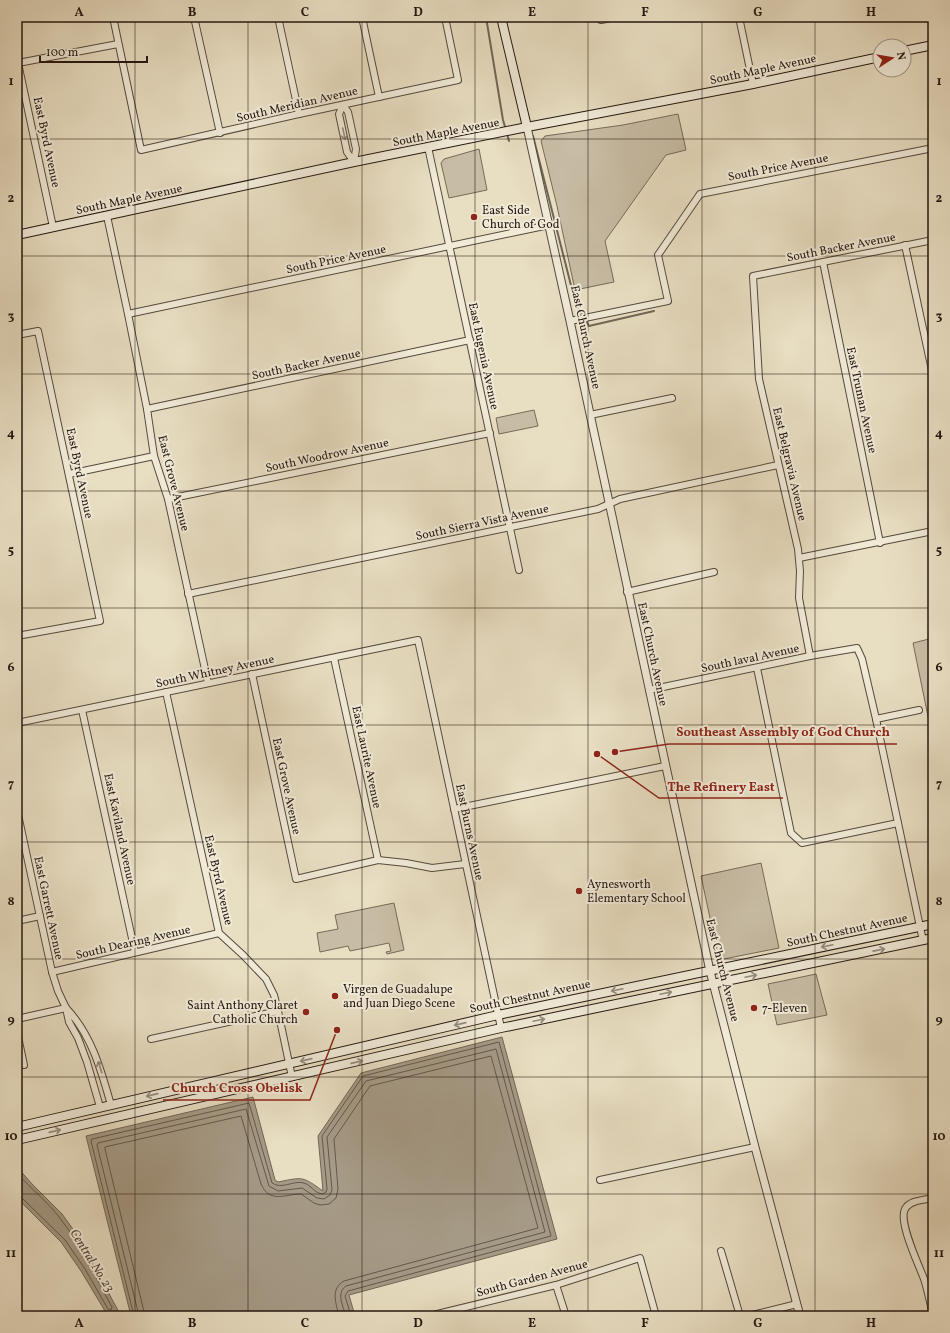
<svg xmlns="http://www.w3.org/2000/svg" width="950" height="1333" font-family="Vollkorn,serif">
<style>
.green{fill:#c7bca4;stroke:#766a5a}
.water{fill:#a59a86;stroke:#716657}
.lines{fill:none;stroke-linecap:round;stroke-linejoin:round}
.shore{stroke:#64584c;stroke-width:1}
.stream{stroke:#716657;stroke-width:2}
.minor-casing{stroke:#55493d;stroke-width:8}
.tertiary-casing{stroke:#55493d;stroke-width:9}
.secondary-casing{stroke:#241711;stroke-width:10}
.minor{stroke:#f0ead7;stroke-width:6}
.tertiary{stroke:#f0ead7;stroke-width:7}
.secondary{stroke:#f0ead7;stroke-width:8}
.oneway{stroke:#948b7e}
.grid{fill:none;stroke:#241711;stroke-width:1;stroke-opacity:0.55}
.poi-dot{fill:#8f2418;stroke:#f0ead7;stroke-width:1.5}
.labels{text-anchor:middle;stroke-width:4;stroke-linejoin:round;paint-order:stroke}
.street-label{font-size:12px;fill:#241711;stroke:#f0ead7}
.poi-label{font-size:12px;fill:#241711;stroke:#f0ead7;text-anchor:start}
.water-label{font-size:13px;font-style:italic;fill:#584b40;stroke:#f0ead7}
.leader{fill:none;stroke:#8f2418;stroke-width:1.5}
.callout-dot{fill:#8f2418;stroke:#f0ead7;stroke-width:1.5}
.callout-label{font-size:13px;text-anchor:middle;font-weight:bold;fill:#8f2418;stroke:#f0ead7;stroke-width:4;stroke-linejoin:round;paint-order:stroke}
.neatline{fill:none;stroke:#241711;stroke-width:1.5}
.grid-label{font-size:13px;text-anchor:middle;font-weight:bold;fill:#241711}
</style>
<rect width="100%" height="100%" fill="#e8dec2"/>
<filter id="stains"><feTurbulence type="fractalNoise" baseFrequency=".005" numOctaves="4"/><feColorMatrix values="0 0 0 0 .2 0 0 0 0 .09 0 0 0 0 .02 0 0 0 .5 -.17"/></filter>
<radialGradient id="worn" r=".72"><stop offset=".6" stop-color="#630" stop-opacity="0"/><stop offset="1" stop-color="#630" stop-opacity=".3"/></radialGradient>
<g class="green">
<polygon points="678,114 686,150 666,155 605,241 614,282 575,290 557,206 541,141 545,136 623,125"/>
<polygon points="479,149 487,190 449,198 441,163 444,159"/>
<polygon points="534,410 538,426 499,434 496,418"/>
<polygon points="933,638 933,741 913,643"/>
<polygon points="761,863 779,948 719,960 701,876"/>
<polygon points="394,903 404,950 387,954 386,952 391,951 389,943 350,951 348,946 320,952 317,933 338,929 335,915"/>
<polygon points="816,974 827,1015 777,1025 768,984"/>
</g>
<g class="water">
<path d="M 502,1037 L 557,1239 L 349,1295 L 355,1316 L 131,1316 L 86,1136 L 253,1097 L 275,1180 L 278,1182 C 303,1177 302,1176 323,1191 L 318,1136 L 361,1073 Z"/>
<polygon points="17,1167 33,1185 62,1214 78,1236 121,1316 108,1316 81,1271 61,1242 17,1198"/>
</g>
<g class="lines">
<g class="shore">
<path d="M 17,1173 C 30,1188 47,1201 59,1217 C 81,1244 95,1277 112,1307 L 111,1310 L 108,1309 L 85,1269 L 65,1240 L 21,1197 L 17,1196"/>
<path d="M 134,1316 L 91,1141 L 92,1139 L 249,1103 L 272,1183 C 282,1190 293,1180 304,1183 C 311,1185 315,1194 323,1194 L 326,1192 L 327,1189 L 322,1136 L 363,1076 L 499,1042 L 551,1236 L 348,1291 L 345,1296 L 351,1316"/>
<path d="M 139,1316 L 97,1145 L 98,1143 L 246,1109 L 269,1186 L 278,1191 L 302,1188 L 317,1198 L 324,1199 L 330,1195 L 332,1190 L 327,1137 L 366,1081 L 496,1049 L 545,1232 L 346,1286 C 336,1293 343,1306 346,1316"/>
<path d="M 145,1316 L 105,1149 L 105,1147 L 241,1116 L 261,1184 C 270,1204 285,1194 301,1194 L 314,1203 L 320,1205 L 329,1204 L 336,1198 L 338,1189 L 334,1139 L 370,1086 L 491,1056 L 538,1228 L 344,1281 C 330,1289 336,1303 339,1316"/>
</g>
<g class="stream">
<polyline points="486,17 503,120 506,130"/>
<polyline points="507,134 509,141"/>
<polyline points="533,136 576,305 589,326 654,311"/>
</g>
<g class="minor-casing">
<g id="minor">
<polyline points="113,17 141,150 299,114 458,80 445,17"/>
<polyline points="194,17 220,133"/>
<polyline points="278,17 299,114"/>
<polyline points="362,17 379,97"/>
<polyline points="601,17 601,20 616,17"/>
<polyline points="739,17 753,84"/>
<polyline points="343,105 339,114 347,152 354,162"/>
<polyline points="343,105 348,112 356,149 354,162"/>
<polyline points="428,147 519,570"/>
<polyline points="107,216 128,314 147,409 154,456 168,499 208,683"/>
<polyline points="53,227 18,63 118,44"/>
<polyline points="905,245 933,375"/>
<polyline points="823,262 880,543"/>
<polyline points="128,314 549,225"/>
<polyline points="570,321 668,301 658,255 700,194 933,148"/>
<polyline points="17,335 38,331 100,621 17,636"/>
<polyline points="147,409 470,340"/>
<polyline points="590,415 672,398"/>
<polyline points="69,474 154,456"/>
<polyline points="168,499 490,433"/>
<polyline points="799,558 933,531"/>
<polyline points="627,592 714,572"/>
<polyline points="188,594 598,509 620,499 778,465"/>
<polyline points="17,627 19,636"/>
<polyline points="810,656 799,598 800,571 798,549 759,379 753,276 933,240"/>
<polyline points="334,658 378,860"/>
<polyline points="757,668 791,833 802,843 898,823"/>
<polyline points="252,674 296,879 378,860 406,863 432,868 465,864"/>
<polyline points="649,690 810,656 857,648 862,659 876,719 923,941"/>
<polyline points="166,692 219,933 243,955 266,979 274,995 278,1011 292,1077"/>
<polyline points="82,710 135,952"/>
<polyline points="876,719 919,710"/>
<polyline points="17,723 418,640 501,1028"/>
<polyline points="454,809 665,766"/>
<polyline points="17,810 52,972 58,991 66,1008 69,1022 78,1038 87,1062 100,1107"/>
<polyline points="17,921 40,916"/>
<polyline points="52,972 219,933"/>
<path d="M 67,1009 C 92,1036 101,1070 111,1105"/>
<polyline points="17,1019 66,1008"/>
<polyline points="17,1032 24,1065"/>
<polyline points="151,1039 278,1011"/>
<polyline points="600,1180 755,1147"/>
<path d="M 933,1198 C 924,1200 910,1200 905,1209 C 898,1222 919,1265 924,1279 C 928,1291 930,1303 933,1315"/>
<polyline points="721,1251 740,1316"/>
<polyline points="556,1285 566,1316"/>
<polyline points="429,1316 556,1285 640,1258 656,1316"/>
<polyline points="748,1316 797,1304"/>
</g>
</g>
<g class="tertiary-casing">
<polyline id="tertiary" points="527,127 570,321 710,971 755,1147 800,1316"/>
</g>
<g class="secondary-casing">
<g id="secondary">
<polyline points="501,17 527,127"/>
<polyline points="904,51 933,45"/>
<polyline points="17,235 354,162 527,127 753,84 880,57"/>
<polyline points="17,1127 498,1015 933,924"/>
<polyline points="17,1140 501,1028 933,938"/>
</g>
</g>
<use href="#minor" class="minor"/>
<use href="#tertiary" class="tertiary"/>
<use href="#secondary" class="secondary"/>
</g>
<defs><path id="oneway-shaft" d="M-6 0H5M1.5-3L5.5 0L1.5 3" fill="none" stroke-width="1.6" stroke-linecap="round" stroke-linejoin="round"/></defs>
<g class="oneway">
<use href="#oneway-shaft" transform="translate(344 134) rotate(78)"/>
<use href="#oneway-shaft" transform="translate(827 946) rotate(168)"/>
<use href="#oneway-shaft" transform="translate(879 950) rotate(-11)"/>
<use href="#oneway-shaft" transform="translate(751 976) rotate(-12)"/>
<use href="#oneway-shaft" transform="translate(617 990) rotate(168)"/>
<use href="#oneway-shaft" transform="translate(666 993) rotate(-12)"/>
<use href="#oneway-shaft" transform="translate(539 1020) rotate(-12)"/>
<use href="#oneway-shaft" transform="translate(460 1024) rotate(167)"/>
<use href="#oneway-shaft" transform="translate(306 1060) rotate(167)"/>
<use href="#oneway-shaft" transform="translate(357 1062) rotate(-13)"/>
<use href="#oneway-shaft" transform="translate(100 1067) rotate(-108)"/>
<use href="#oneway-shaft" transform="translate(152 1095) rotate(167)"/>
<use href="#oneway-shaft" transform="translate(55 1131) rotate(-13)"/>
</g>
<path class="grid" d="M 135,17 L 135,1316M 248,17 L 248,1316M 362,17 L 362,1316M 475,17 L 475,1316M 588,17 L 588,1316M 702,17 L 702,1316M 815,17 L 815,1316M 17,139 L 933,139M 17,256 L 933,256M 17,374 L 933,374M 17,491 L 933,491M 17,608 L 933,608M 17,725 L 933,725M 17,842 L 933,842M 17,959 L 933,959M 17,1077 L 933,1077M 17,1194 L 933,1194"/>
<g class="poi-dot">
<circle cx="474" cy="217" r="4"/>
<circle cx="579" cy="891" r="4"/>
<circle cx="335" cy="996" r="4"/>
<circle cx="754" cy="1008" r="4"/>
<circle cx="306" cy="1012" r="4"/>
</g>
<g class="labels">
<g class="street-label">
<text transform="translate(763 69) rotate(-12)" y="4">South Maple Avenue</text>
<text transform="translate(297 104) rotate(-13)" y="4">South Meridian Avenue</text>
<text transform="translate(446 132) rotate(-11)" y="4">South Maple Avenue</text>
<text transform="translate(47 142) rotate(78)" y="4">East Byrd Avenue</text>
<text transform="translate(778 167) rotate(-11)" y="4">South Price Avenue</text>
<text transform="translate(129 199) rotate(-12)" y="4">South Maple Avenue</text>
<text transform="translate(841 247) rotate(-11)" y="4">South Backer Avenue</text>
<text transform="translate(336 259) rotate(-12)" y="4">South Price Avenue</text>
<text transform="translate(586 337) rotate(78)" y="4">East Church Avenue</text>
<text transform="translate(484 356) rotate(78)" y="4">East Eugenia Avenue</text>
<text transform="translate(306 364) rotate(-12)" y="4">South Backer Avenue</text>
<text transform="translate(862 400) rotate(78)" y="4">East Truman Avenue</text>
<text transform="translate(327 455) rotate(-12)" y="4">South Woodrow Avenue</text>
<text transform="translate(790 464) rotate(77)" y="4">East Belgravia Avenue</text>
<text transform="translate(80 473) rotate(78)" y="4">East Byrd Avenue</text>
<text transform="translate(174 483) rotate(76)" y="4">East Grove Avenue</text>
<text transform="translate(482 522) rotate(-12)" y="4">South Sierra Vista Avenue</text>
<text transform="translate(653 654) rotate(78)" y="4">East Church Avenue</text>
<text transform="translate(750 658) rotate(-12)" y="4">South laval Avenue</text>
<text transform="translate(215 671) rotate(-12)" y="4">South Whitney Avenue</text>
<text transform="translate(367 757) rotate(78)" y="4">East Laurite Avenue</text>
<text transform="translate(287 786) rotate(78)" y="4">East Grove Avenue</text>
<text transform="translate(120 829) rotate(78)" y="4">East Kaviland Avenue</text>
<text transform="translate(470 832) rotate(78)" y="4">East Burns Avenue</text>
<text transform="translate(219 880) rotate(77)" y="4">East Byrd Avenue</text>
<text transform="translate(49 908) rotate(78)" y="4">East Garrett Avenue</text>
<text transform="translate(847 930) rotate(-12)" y="4">South Chestnut Avenue</text>
<text transform="translate(133 942) rotate(-13)" y="4">South Dearing Avenue</text>
<text transform="translate(723 970) rotate(76)" y="4">East Church Avenue</text>
<text transform="translate(530 996) rotate(-12)" y="4">South Chestnut Avenue</text>
<text transform="translate(532 1278) rotate(-15)" y="4">South Garden Avenue</text>
</g>
<g class="poi-label">
<text x="482" y="214">East Side<tspan x="482" dy="14">Church of God</tspan></text>
<text x="587" y="888">Aynesworth<tspan x="587" dy="14">Elementary School</tspan></text>
<text x="343" y="993">Virgen de Guadalupe<tspan x="343" dy="14">and Juan Diego Scene</tspan></text>
<text x="298" y="1009" text-anchor="end">Saint Anthony Claret<tspan x="298" dy="14">Catholic Church</tspan></text>
<text x="762" y="1012">7-Eleven</text>
</g>
<g class="water-label">
<text transform="translate(93 1260) rotate(58)" y="5">Central No. 23</text>
</g>
</g>
<path class="leader" d="M615 752L669 744H897M597 754L659 798H783M337 1030L310 1100H163"/>
<g class="callout-dot">
<circle cx="615" cy="752" r="4"/>
<circle cx="597" cy="754" r="4"/>
<circle cx="337" cy="1030" r="4"/>
</g>
<g class="callout-label">
<text x="783" y="736">Southeast Assembly of God Church</text>
<text x="721" y="791">The Refinery East</text>
<text x="237" y="1092">Church Cross Obelisk</text>
</g>
<rect width="950" height="1333" fill="none" stroke="#e8dec2" stroke-width="44"/>
<g transform="translate(892 58) rotate(78)"><circle r="19" fill="#f0ead7" stroke="#9e9688"/>
<path d="M0-3L7 15L0 10L-7 15Z" fill="#8f2418"/>
<text y="-6" font-size="11" font-weight="bold" text-anchor="middle" fill="#241711">N</text>
</g>
<path d="M40 56v6h107v-6" fill="none" stroke="#241711" stroke-width="2"/>
<text x="46" y="56" font-size="12" fill="#241711" stroke="#f0ead7" stroke-width="3" paint-order="stroke">100 m</text>
<rect x="22" y="22" width="906" height="1289" class="neatline"/>
<g class="grid-label">
<text x="79" y="16">A</text>
<text x="192" y="16">B</text>
<text x="305" y="16">C</text>
<text x="418" y="16">D</text>
<text x="532" y="16">E</text>
<text x="645" y="16">F</text>
<text x="758" y="16">G</text>
<text x="871" y="16">H</text>
<text x="11" y="85">1</text>
<text x="939" y="85">1</text>
<text x="11" y="202">2</text>
<text x="939" y="202">2</text>
<text x="11" y="320">3</text>
<text x="939" y="320">3</text>
<text x="11" y="437">4</text>
<text x="939" y="437">4</text>
<text x="11" y="554">5</text>
<text x="939" y="554">5</text>
<text x="11" y="671">6</text>
<text x="939" y="671">6</text>
<text x="11" y="788">7</text>
<text x="939" y="788">7</text>
<text x="11" y="905">8</text>
<text x="939" y="905">8</text>
<text x="11" y="1023">9</text>
<text x="939" y="1023">9</text>
<text x="11" y="1140">10</text>
<text x="939" y="1140">10</text>
<text x="11" y="1257">11</text>
<text x="939" y="1257">11</text>
<text x="79" y="1327">A</text>
<text x="192" y="1327">B</text>
<text x="305" y="1327">C</text>
<text x="418" y="1327">D</text>
<text x="532" y="1327">E</text>
<text x="645" y="1327">F</text>
<text x="758" y="1327">G</text>
<text x="871" y="1327">H</text>
</g>
<rect width="100%" height="100%" filter="url(#stains)"/>
<rect width="100%" height="100%" fill="url(#worn)"/>
</svg>
